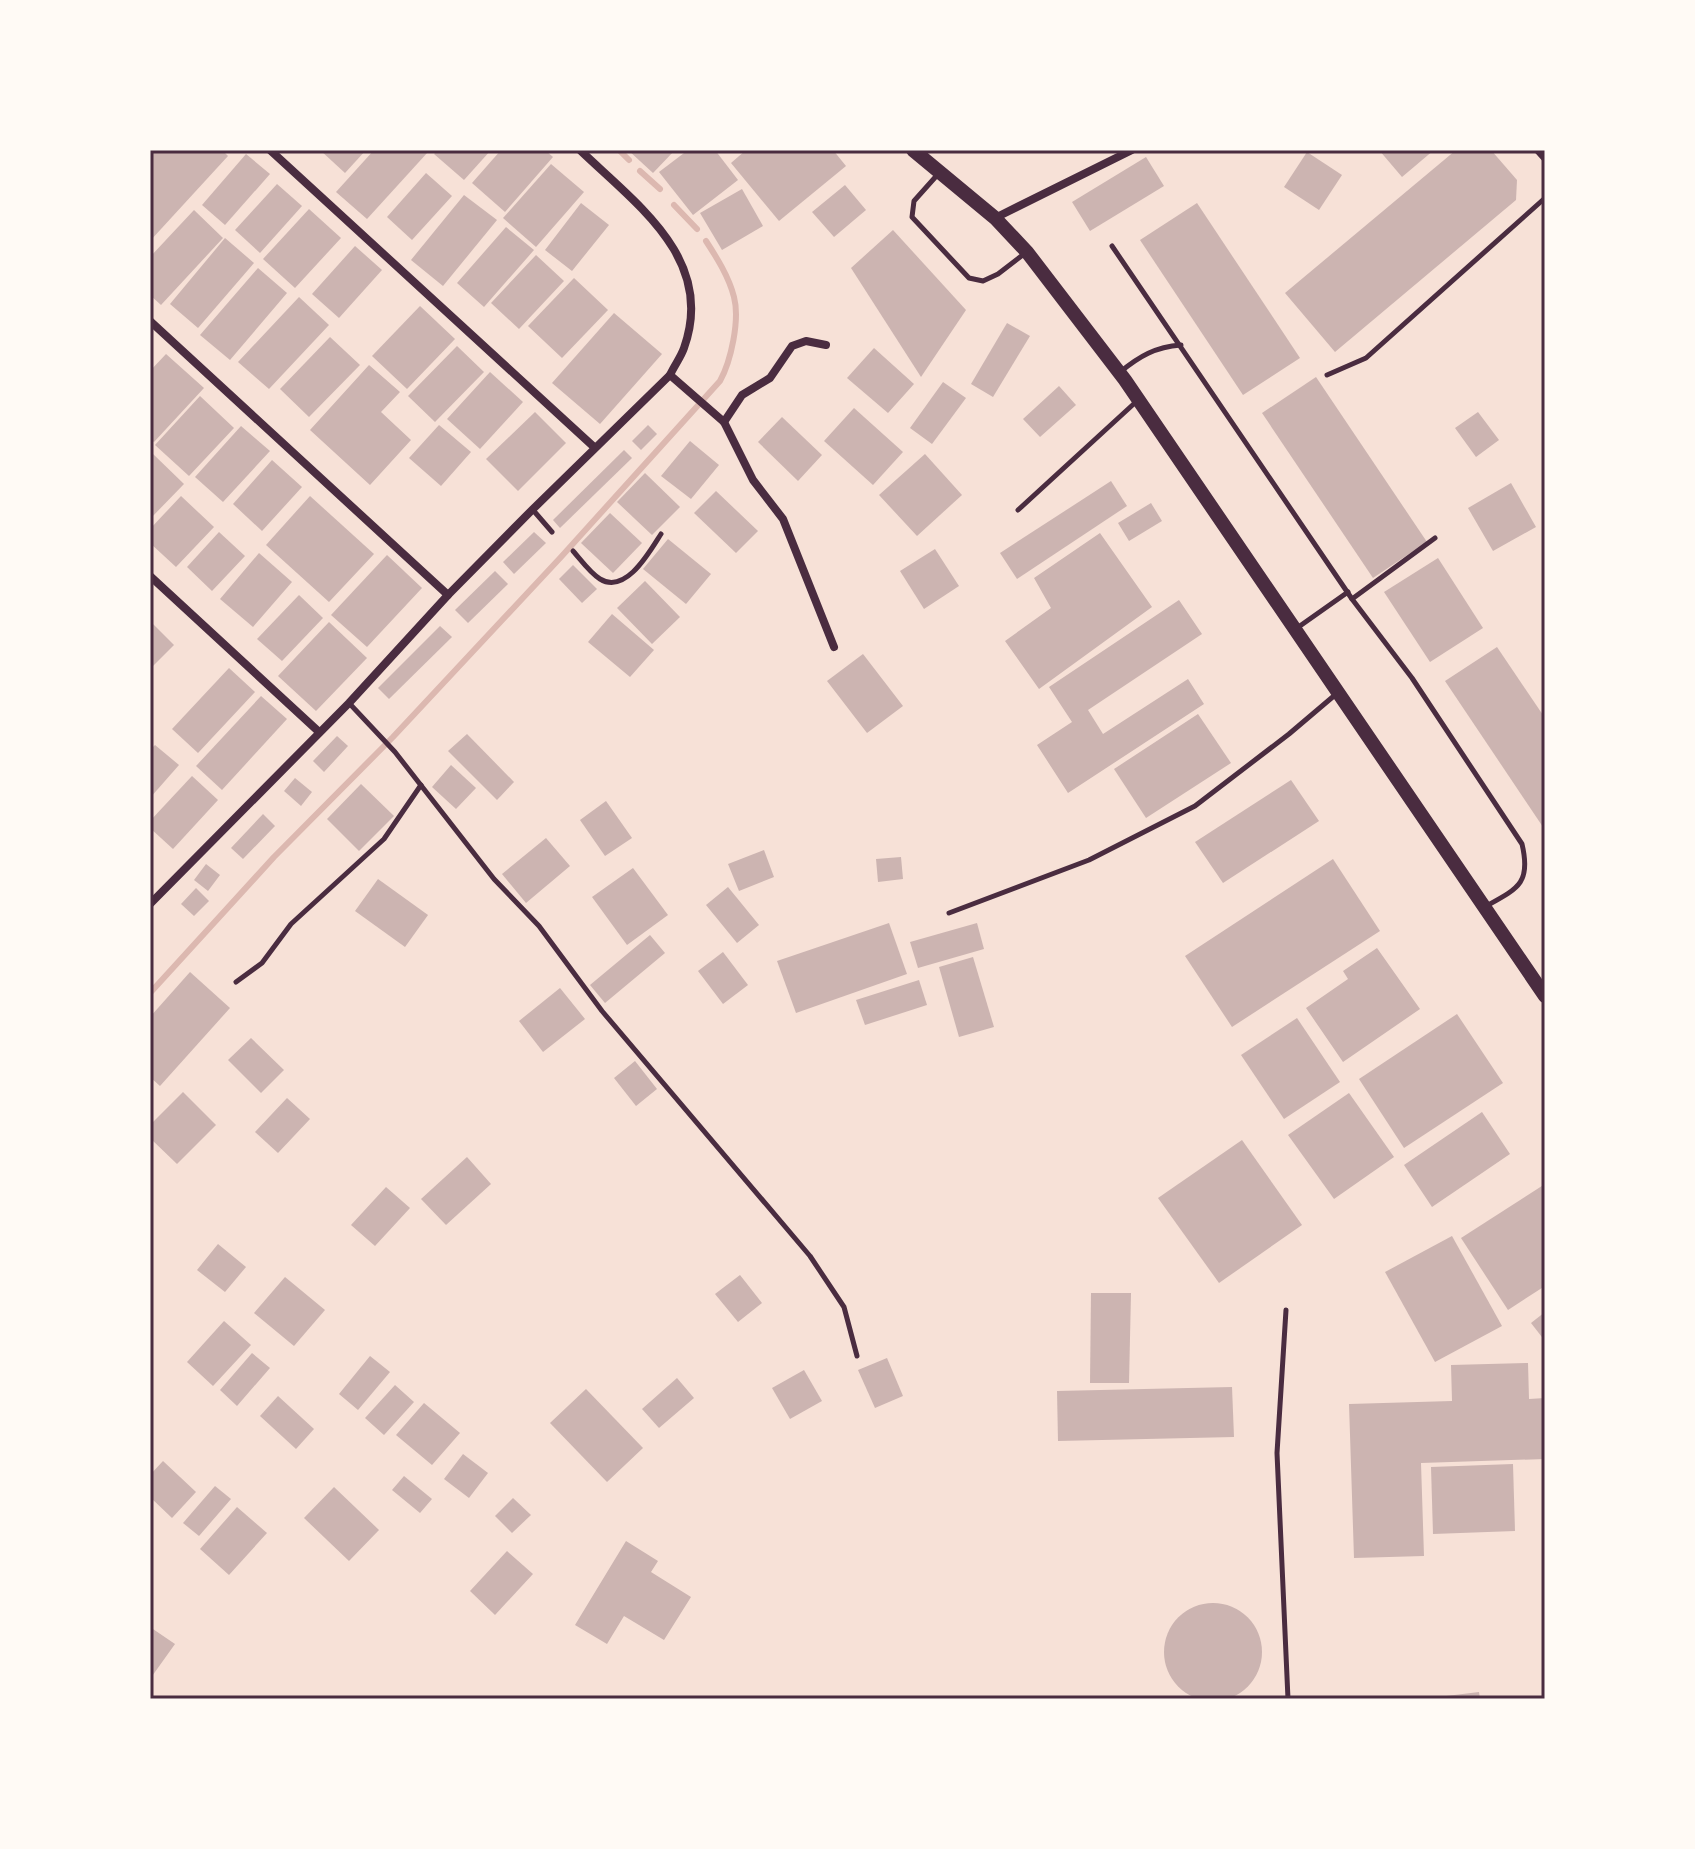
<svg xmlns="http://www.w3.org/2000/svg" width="1695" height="1849" font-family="'Source Sans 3',sans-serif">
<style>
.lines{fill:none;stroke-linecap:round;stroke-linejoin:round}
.stream{stroke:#dcb8b0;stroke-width:6}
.building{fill:#ccb4b1}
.service{stroke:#4a2c40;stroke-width:5}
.minor{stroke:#4a2c40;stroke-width:8}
.secondary{stroke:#4a2c40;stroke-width:14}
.neatline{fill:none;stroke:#4a2c40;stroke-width:3}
</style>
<rect width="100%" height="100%" fill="#f7e1d7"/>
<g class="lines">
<g class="stream">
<polyline points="619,150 629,160"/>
<polyline points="640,171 660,189"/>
<polyline points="674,205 697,229"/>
<path d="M 150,993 L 274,857 L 393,737 L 561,557 L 720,381 C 731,361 740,320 734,297 C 729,277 717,258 706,241"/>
</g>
</g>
<g class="building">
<polygon points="150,150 222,150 228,156 150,241"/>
<polygon points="320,150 366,150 345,173"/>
<polygon points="374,150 428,152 367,219 336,192"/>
<polygon points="438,150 491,150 464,180 434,154"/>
<polygon points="501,150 545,150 553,157 505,212 472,183"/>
<polygon points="628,150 675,150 653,173"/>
<polygon points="688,150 715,150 738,180 693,215 659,172"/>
<polygon points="746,150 833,150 846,166 779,221 731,163"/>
<polygon points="1379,150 1434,150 1402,177"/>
<polygon points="1456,150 1491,150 1517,180 1516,200 1335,352 1285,293"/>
<polygon points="1307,152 1342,175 1319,210 1284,187"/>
<polygon points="246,154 270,174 225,225 202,205"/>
<polygon points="1146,157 1164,186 1090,231 1072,202"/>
<polygon points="551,164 584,192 536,247 503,218"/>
<polygon points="426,173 452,196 412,240 387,217"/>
<polygon points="277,184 302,206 260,253 235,230"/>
<polygon points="845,185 866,210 834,237 812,212"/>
<polygon points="742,189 763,226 722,250 700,213"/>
<polygon points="464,195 497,220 443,286 411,260"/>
<polygon points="581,203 609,225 572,271 545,250"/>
<polygon points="1197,203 1300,358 1243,395 1140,240"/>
<polygon points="309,209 341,238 295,288 263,259"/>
<polygon points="194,210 223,238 161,305 150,295 150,257"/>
<polygon points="506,227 534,250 484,307 457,283"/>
<polygon points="893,230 966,310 921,377 851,268"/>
<polygon points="225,238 254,263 198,328 170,304"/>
<polygon points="355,246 382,270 339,318 312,294"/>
<polygon points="536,255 564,281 519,329 491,303"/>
<polygon points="258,268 287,293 230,360 200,335"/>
<polygon points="574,278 608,310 562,358 528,326"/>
<polygon points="299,297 329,325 269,389 238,362"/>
<polygon points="420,306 455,339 407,389 372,356"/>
<polygon points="614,313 662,354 600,424 552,383"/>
<polygon points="1007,323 1030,336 993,397 971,384"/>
<polygon points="330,337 360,365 309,417 280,389"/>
<polygon points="457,346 484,372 435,422 408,396"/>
<polygon points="874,348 914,384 888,413 847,378"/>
<polygon points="166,354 204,388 154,442 150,439 150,371"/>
<polygon points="369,365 400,392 381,412 411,440 370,485 310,430"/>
<polygon points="490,372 523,402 480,449 447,419"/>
<polygon points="1316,377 1427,542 1373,578 1262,413"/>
<polygon points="943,382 966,398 932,444 910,428"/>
<polygon points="1059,386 1076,405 1040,437 1023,419"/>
<polygon points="200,396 234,428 189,476 155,445"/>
<polygon points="854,408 903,452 873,485 824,441"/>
<polygon points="535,412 566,443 518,491 486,459"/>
<polygon points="1478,412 1499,440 1476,457 1455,428"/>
<polygon points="782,417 822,455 798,481 758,442"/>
<polygon points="439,425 471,452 441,486 409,458"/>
<polygon points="648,425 657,434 641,450 632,441"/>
<polygon points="241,426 270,451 223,502 195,477"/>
<polygon points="690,441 719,465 691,499 661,476"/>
<polygon points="624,450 632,458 560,528 553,520"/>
<polygon points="152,453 184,484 150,519 150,455"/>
<polygon points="925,454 962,495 917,536 879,495"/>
<polygon points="272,460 302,487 262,531 233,504"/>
<polygon points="645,473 680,507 652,535 617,502"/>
<polygon points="1111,481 1127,506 1017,579 1000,553"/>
<polygon points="1511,483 1536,527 1493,551 1468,508"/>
<polygon points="716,491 758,531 736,553 694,513"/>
<polygon points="181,496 214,527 176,567 150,543 150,529"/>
<polygon points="310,496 374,554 329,602 266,545"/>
<polygon points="1151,503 1162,521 1129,541 1118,523"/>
<polygon points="610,513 642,543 613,573 581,543"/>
<polygon points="219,532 245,556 212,591 187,567"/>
<polygon points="534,532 546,543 514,574 503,562"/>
<polygon points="1100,533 1152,607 1039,689 1005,641 1051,608 1034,578"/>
<polygon points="668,539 711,574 686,604 643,569"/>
<polygon points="935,549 959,586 924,609 900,571"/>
<polygon points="259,553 292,582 253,627 220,599"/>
<polygon points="387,555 422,588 367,647 331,615"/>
<polygon points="1438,558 1483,628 1430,662 1384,592"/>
<polygon points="573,565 597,589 582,603 559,579"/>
<polygon points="495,571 508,584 468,623 455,610"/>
<polygon points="645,581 680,617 652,644 617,608"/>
<polygon points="299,595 323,618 282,661 257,639"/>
<polygon points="1179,600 1202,634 1088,710 1103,734 1188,679 1204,704 1068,793 1037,745 1072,722 1049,687"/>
<polygon points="612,614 654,650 630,677 588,642"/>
<polygon points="150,621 174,645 150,669"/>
<polygon points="329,622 367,658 316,711 278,676"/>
<polygon points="440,626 452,637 389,699 378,688"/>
<polygon points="1497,647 1545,718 1545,830 1445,681"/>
<polygon points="863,654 903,706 867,733 827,681"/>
<polygon points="229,668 255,692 198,753 172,729"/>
<polygon points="261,696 287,719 222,790 196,766"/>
<polygon points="1198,714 1231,763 1146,818 1114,769"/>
<polygon points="467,734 514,782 497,800 448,751"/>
<polygon points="337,736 348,746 324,772 313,761"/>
<polygon points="155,745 179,765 150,798 150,750"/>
<polygon points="451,765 476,788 456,809 432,787"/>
<polygon points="192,776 218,800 173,849 150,828 150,821"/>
<polygon points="295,778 312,792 301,806 284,791"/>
<polygon points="1291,780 1319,821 1223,883 1195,842"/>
<polygon points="361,784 394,816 359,851 327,819"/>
<polygon points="606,801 632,838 605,856 580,820"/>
<polygon points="263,814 275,826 243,859 231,848"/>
<polygon points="546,838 570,866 526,903 502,874"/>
<polygon points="764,850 774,877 739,891 728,864"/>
<polygon points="901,857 903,879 878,882 876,859"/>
<polygon points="1333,859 1380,931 1232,1027 1185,956"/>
<polygon points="206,864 220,875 208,891 194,880"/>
<polygon points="633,868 668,915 627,945 592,897"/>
<polygon points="378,879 428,915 405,947 355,911"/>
<polygon points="728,887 759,925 737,943 706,905"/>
<polygon points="196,888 209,901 194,916 181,904"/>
<polygon points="889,923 907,974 796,1013 777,961"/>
<polygon points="977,923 984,949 918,968 910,942"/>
<polygon points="650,935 665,953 605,1003 590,985"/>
<polygon points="1377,948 1420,1009 1343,1062 1306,1008 1348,979 1343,971"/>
<polygon points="723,952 748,985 723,1004 698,971"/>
<polygon points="973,957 994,1027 959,1037 939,967"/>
<polygon points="190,972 230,1008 160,1086 150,1077 150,1017"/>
<polygon points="919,980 927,1005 865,1025 856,1000"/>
<polygon points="560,988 585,1019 543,1052 519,1021"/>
<polygon points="1457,1014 1503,1083 1404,1148 1359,1079"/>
<polygon points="1297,1018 1340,1082 1284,1119 1241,1055"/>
<polygon points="251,1038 284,1070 261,1093 228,1060"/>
<polygon points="635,1061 657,1089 636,1106 614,1078"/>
<polygon points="183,1092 216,1125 177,1164 150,1138 150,1125"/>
<polygon points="1349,1093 1394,1157 1334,1199 1288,1135"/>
<polygon points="287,1098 310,1119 278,1153 255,1132"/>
<polygon points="1482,1112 1510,1154 1432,1207 1404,1165"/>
<polygon points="1242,1140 1302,1225 1219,1283 1158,1198"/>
<polygon points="467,1157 491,1184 446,1225 421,1199"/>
<polygon points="1545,1184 1545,1286 1508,1310 1461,1238"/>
<polygon points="386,1187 410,1208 375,1246 351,1225"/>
<polygon points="1452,1236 1502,1326 1435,1362 1385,1272"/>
<polygon points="218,1244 246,1267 225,1292 197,1270"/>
<polygon points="740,1275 762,1303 738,1322 715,1294"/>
<polygon points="285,1277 325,1310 294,1346 254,1313"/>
<polygon points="1091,1293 1131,1293 1129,1383 1090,1383"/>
<polygon points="1545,1312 1545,1341 1531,1323"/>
<polygon points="224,1321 251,1345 213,1386 187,1362"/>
<polygon points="252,1353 270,1368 237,1406 220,1390"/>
<polygon points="370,1356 390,1372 358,1410 339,1394"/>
<polygon points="887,1358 903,1396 875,1408 858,1370"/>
<polygon points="1528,1363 1529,1399 1545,1398 1545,1459 1421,1463 1424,1556 1354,1558 1349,1404 1452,1401 1451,1365"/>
<polygon points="804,1370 822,1401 790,1419 772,1388"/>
<polygon points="677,1378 694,1398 659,1428 642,1409"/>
<polygon points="395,1385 414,1402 384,1435 365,1418"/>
<polygon points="1232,1387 1234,1437 1058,1441 1057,1391"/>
<polygon points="586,1389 643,1448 607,1482 550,1423"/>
<polygon points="278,1396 314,1429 296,1449 260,1416"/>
<polygon points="424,1403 460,1433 432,1465 396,1435"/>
<polygon points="463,1454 488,1473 469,1498 444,1479"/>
<polygon points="163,1461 196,1492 172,1518 150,1497 150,1475"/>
<polygon points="1513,1464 1515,1531 1433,1534 1431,1467"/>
<polygon points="404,1476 432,1499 420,1513 392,1490"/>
<polygon points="215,1486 231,1499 199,1536 183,1523"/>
<polygon points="334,1487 379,1530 349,1561 304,1518"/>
<polygon points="513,1498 531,1515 512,1533 495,1516"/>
<polygon points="237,1507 267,1533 229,1575 200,1549"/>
<polygon points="626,1541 658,1561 651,1572 691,1597 664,1640 624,1616 607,1644 575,1625"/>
<polygon points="507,1551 533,1574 495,1615 470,1591"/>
<circle cx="1213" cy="1652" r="49"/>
<polygon points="150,1627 175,1644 150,1679"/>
<polygon points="1479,1692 1480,1699 1438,1699 1438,1697"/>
</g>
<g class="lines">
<g class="service">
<polyline points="1536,150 1545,160"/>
<polyline points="939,173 914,201 912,217 969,278 983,281 998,274 1024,254"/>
<path d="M 1112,246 L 1352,599 L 1412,678 L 1522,844 C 1531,882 1519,888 1488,905"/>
<path d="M 1120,372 C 1140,356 1155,347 1181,345"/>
<polyline points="1327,375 1366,358 1545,198"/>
<polyline points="533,510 552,532"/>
<polyline points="1018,510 1138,400"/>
<path d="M 573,551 C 581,560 590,573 600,579 C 626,595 650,551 661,534"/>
<polyline points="1352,599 1435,538"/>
<polyline points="1297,628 1348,592"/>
<polyline points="349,703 395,752 494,879 539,926 602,1011 810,1256 844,1307 857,1356"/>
<polyline points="949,913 1089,860 1195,806 1289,734 1335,695"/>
<polyline points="236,982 262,963 291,924 384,839 421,785"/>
<polyline points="1286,1310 1277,1453 1288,1699"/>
</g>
<g class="minor">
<polyline points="270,150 594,447"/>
<polyline points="995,218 1132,150"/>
<polyline points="150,321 448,595"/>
<polyline points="670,375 724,422 753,480 783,519 834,647"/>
<polyline points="724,422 742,395 770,378 792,346 806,341 826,345"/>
<polyline points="150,576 318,731"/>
<path d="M 150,904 L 349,703 L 448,595 L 533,509 L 670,375 C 674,366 681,357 684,348 C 716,259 636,204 580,150"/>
</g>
<polyline class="secondary" points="913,150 995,218 1027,252 1125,380 1545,996"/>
</g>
<rect width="1695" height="1849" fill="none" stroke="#fffaf5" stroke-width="304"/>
<rect x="152" y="152" width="1391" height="1545" class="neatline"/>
</svg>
